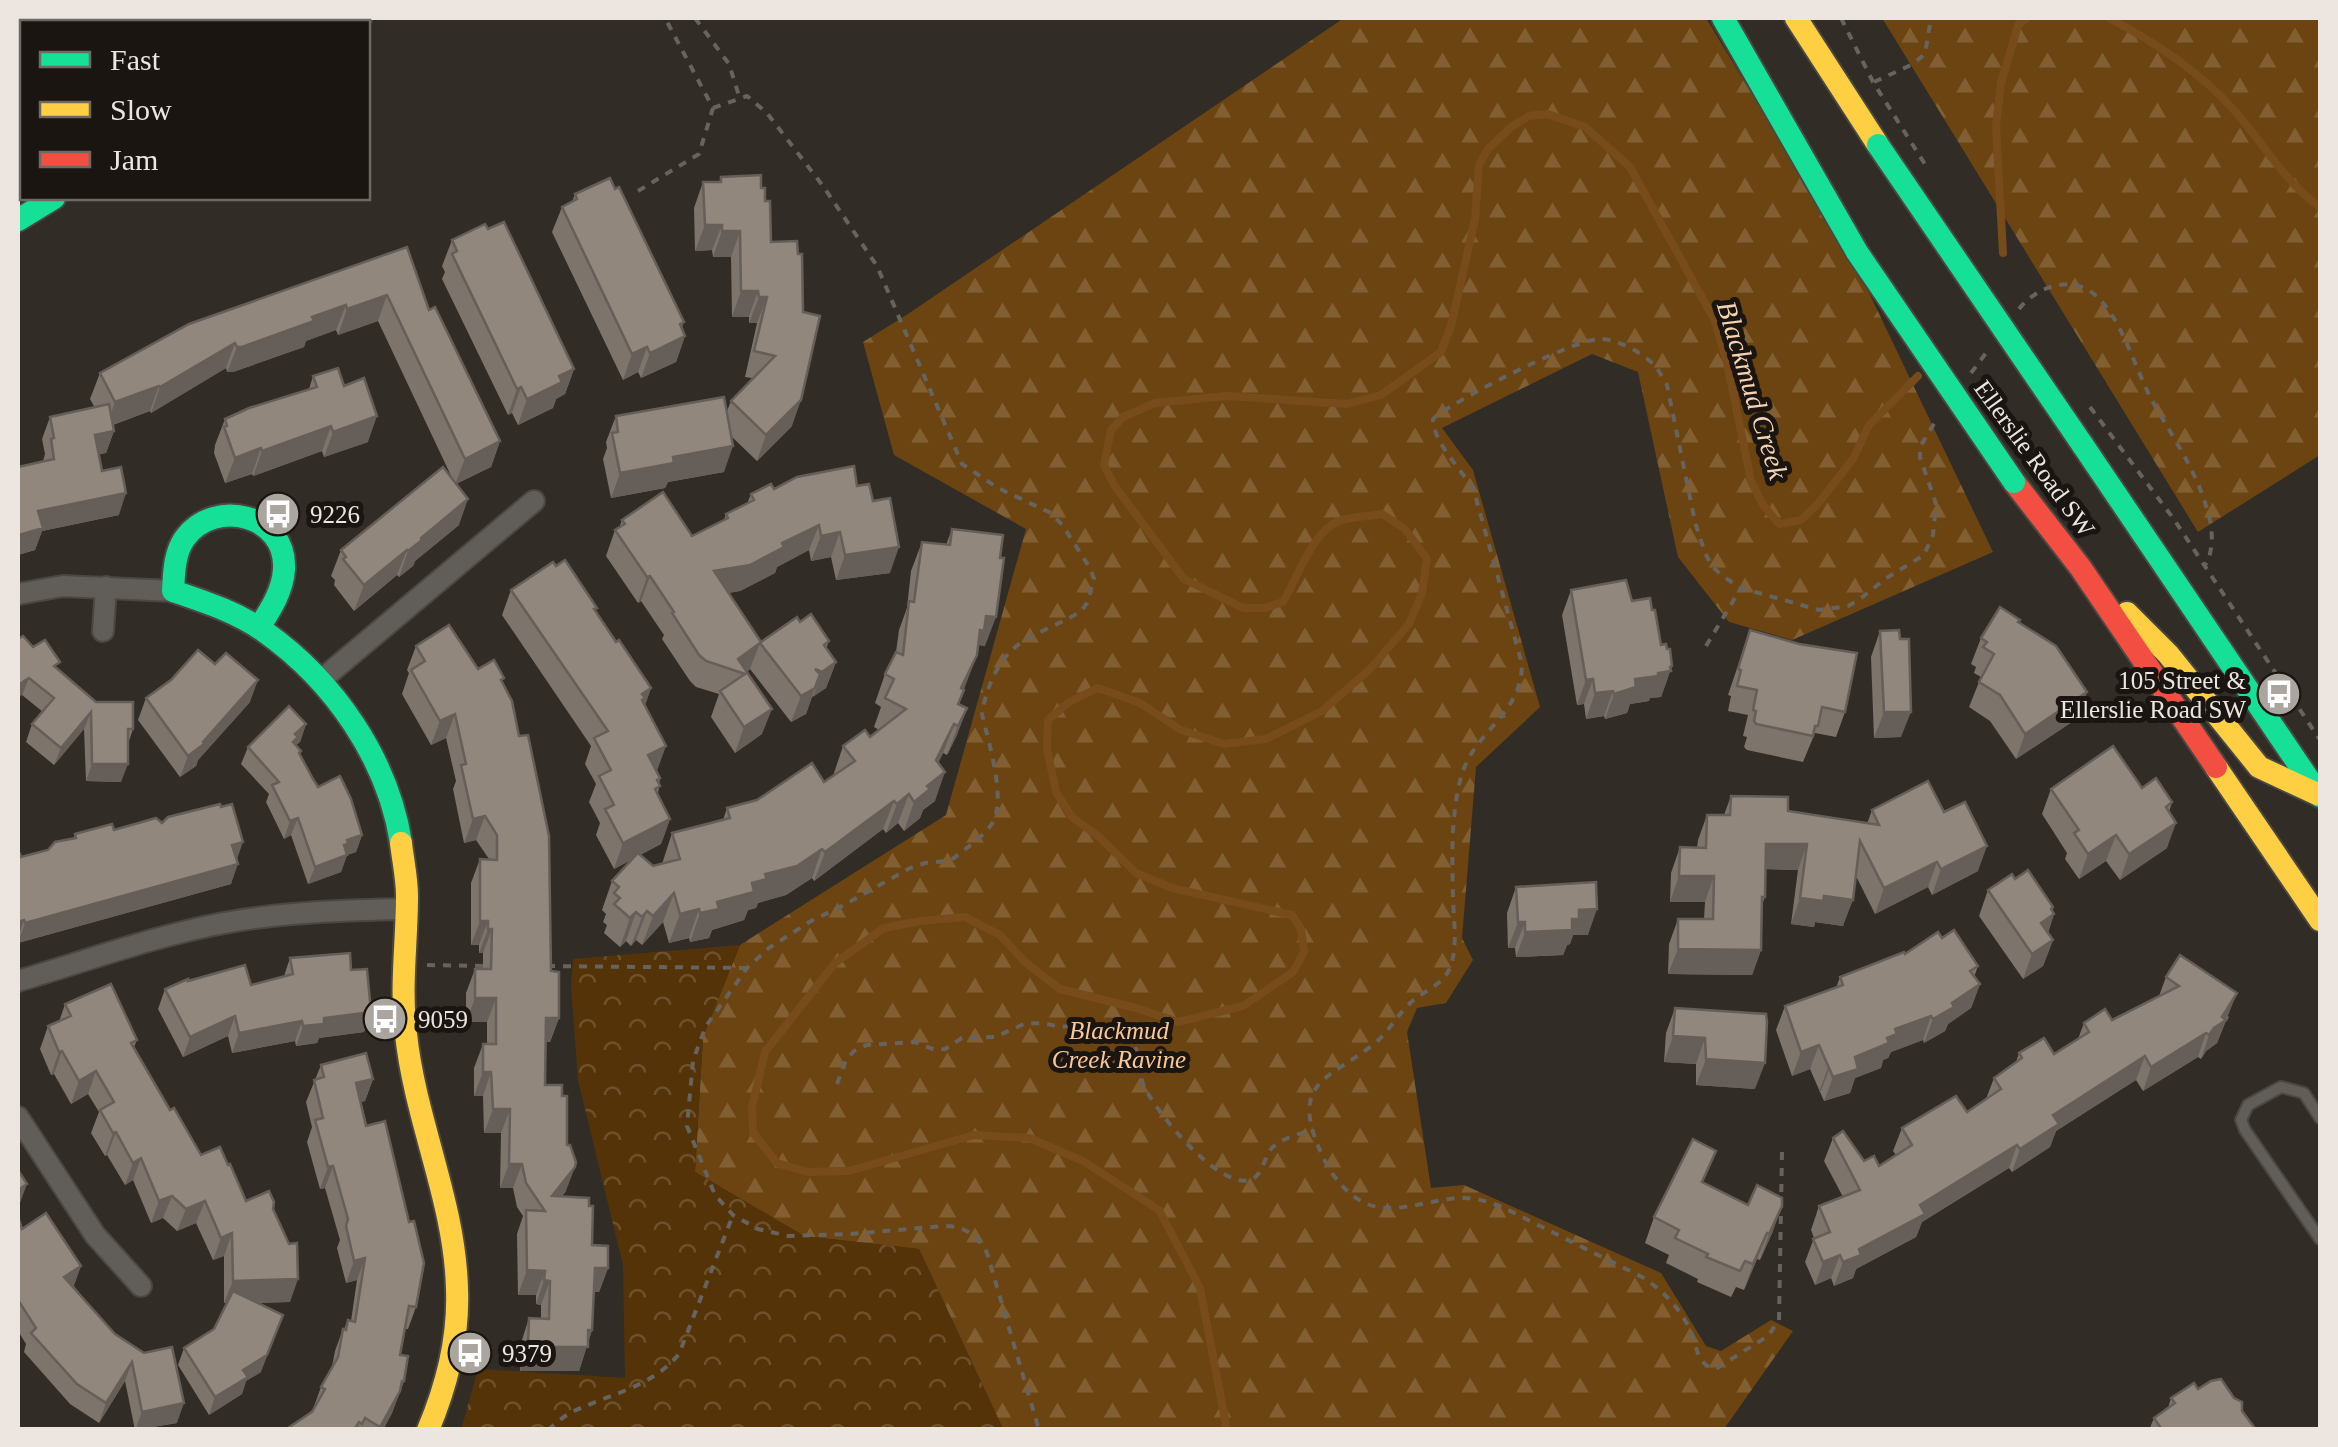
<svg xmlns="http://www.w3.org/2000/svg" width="2338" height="1447" font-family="'Times New Roman',serif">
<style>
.forest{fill:url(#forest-firs)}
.park{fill:url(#park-crowns)}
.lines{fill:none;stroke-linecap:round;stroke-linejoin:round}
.stream{stroke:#774c1a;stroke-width:8}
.lane-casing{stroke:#4b4742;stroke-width:14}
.street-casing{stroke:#4b4742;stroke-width:24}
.fast-casing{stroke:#4b4742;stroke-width:26}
.slow-casing{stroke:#4b4742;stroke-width:26}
.jam-casing{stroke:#4b4742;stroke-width:26}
.path{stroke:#67635f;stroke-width:4;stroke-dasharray:8 8;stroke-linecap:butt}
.lane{stroke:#615d59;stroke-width:10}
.street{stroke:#615d59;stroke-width:20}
.fast{stroke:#16e098;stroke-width:22}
.slow{stroke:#ffcf43;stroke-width:22}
.jam{stroke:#f24e42;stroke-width:22}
.fast-bridge-casing{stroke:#4b4742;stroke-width:26;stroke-linecap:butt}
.fast-bridge{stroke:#16e098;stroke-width:22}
.wall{fill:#7d746c}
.shaded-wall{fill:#665e58}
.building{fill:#91877d;stroke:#665e58;stroke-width:2.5}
.labels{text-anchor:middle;stroke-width:10;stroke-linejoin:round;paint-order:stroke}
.street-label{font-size:25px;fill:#ede6e0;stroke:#1a1511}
.poi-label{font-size:25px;fill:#ede6e0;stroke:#1a1511;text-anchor:start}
.park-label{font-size:25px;font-style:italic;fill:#fac896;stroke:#1a1511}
.water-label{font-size:28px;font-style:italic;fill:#f5d3b2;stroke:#1a1511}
</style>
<defs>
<pattern id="forest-firs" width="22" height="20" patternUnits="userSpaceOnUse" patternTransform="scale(2.5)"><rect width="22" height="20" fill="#6c4411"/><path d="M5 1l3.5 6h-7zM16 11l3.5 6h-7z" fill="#815f33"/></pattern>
<pattern id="park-crowns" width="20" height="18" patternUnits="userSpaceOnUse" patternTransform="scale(2.5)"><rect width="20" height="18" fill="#543308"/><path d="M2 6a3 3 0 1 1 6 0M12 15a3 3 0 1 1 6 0" fill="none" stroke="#6d512c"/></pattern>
</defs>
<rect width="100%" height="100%" fill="#312c26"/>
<g class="forest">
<polygon points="1344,18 1706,18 1860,274 1993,552 1792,640 1729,622 1678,557 1638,372 1592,354 1442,428 1473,470 1540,707 1476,767 1462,938 1473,960 1446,1003 1417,1008 1407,1032 1431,1188 1464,1185 1661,1273 1706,1346 1721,1351 1771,1320 1793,1331 1724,1429 1003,1429 919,1249 804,1236 695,1172 703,1037 740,945 946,815 1026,529 894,455 863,342 908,314"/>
<polygon points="1882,18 2320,18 2320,455 2198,532"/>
</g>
<polygon class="park" points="740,945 703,1037 695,1172 804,1236 919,1249 1003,1429 461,1430 478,1369 625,1378 623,1265 578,1080 571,986 573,959"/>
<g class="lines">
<g class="stream">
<path d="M 2109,18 C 2155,42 2198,70 2233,109 C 2261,140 2286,184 2320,207"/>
<polyline points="2003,253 1996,126 2001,83 2018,25 2027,18"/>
<path d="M 1227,1430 L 1200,1288 L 1159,1210 L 1083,1161 L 1029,1138 L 974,1135 L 849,1171 L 807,1172 L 777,1163 L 753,1133 L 752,1107 L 765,1052 L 835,963 L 884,928 L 920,921 L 965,917 L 1000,935 L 1025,962 L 1060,989 L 1136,1008 L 1178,1022 L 1243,1006 L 1293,972 L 1304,952 L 1301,929 L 1292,915 L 1172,888 L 1136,873 L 1099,837 L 1072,817 L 1056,792 L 1047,748 L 1048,720 L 1069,702 L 1098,688 L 1140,703 L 1181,730 L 1224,744 L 1266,739 L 1322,711 L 1370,669 L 1409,624 L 1422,593 L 1427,559 L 1405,529 L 1382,514 C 1369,516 1355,517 1342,520 C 1314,527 1297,579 1283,602 L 1265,608 L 1243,608 L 1184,579 L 1114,485 L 1104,465 L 1111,430 L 1123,417 L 1155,403 L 1227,396 L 1347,404 L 1381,395 L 1441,352 L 1451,326 L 1475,219 L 1479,165 L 1488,149 L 1511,127 L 1529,116 L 1548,114 L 1585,127 L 1630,167 L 1715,321 L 1727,363 L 1751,481 L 1763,505 L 1779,524 L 1801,520 L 1817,505 L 1853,459 L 1869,425 L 1918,376"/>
</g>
<g class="lane-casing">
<polyline id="lane" points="2320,1118 2304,1093 2281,1087 2248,1105 2241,1120 2245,1130 2320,1239"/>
</g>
<g class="street-casing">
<g id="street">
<polyline points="18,594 63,586 173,591"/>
<polyline points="103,631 106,587"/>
<polyline points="321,680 534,501"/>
<path d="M 18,981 C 86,961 154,936 224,923 C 284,912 346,910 407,909"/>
<polyline points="18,1117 95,1235 141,1286"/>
</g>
</g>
<g class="fast-casing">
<g id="fast">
<polyline points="1723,18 1857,252"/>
<polyline points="199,22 206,18"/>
<polyline points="350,22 360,18"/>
<polyline points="18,161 22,157"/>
<polyline points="18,220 54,198"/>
<polyline points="2082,444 2320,796"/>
<path d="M 260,626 C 271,609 283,590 284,569 C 287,515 215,497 185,538 C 174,553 174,574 173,591 C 205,602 237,612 265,632 C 334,681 388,759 401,843"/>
</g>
</g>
<g class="slow-casing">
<g id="slow">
<polyline points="1796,18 1878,145"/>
<polyline points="24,22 32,18"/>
<polyline points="2127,613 2168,654 2259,767 2317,794"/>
<polyline points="2216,767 2320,920"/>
<path d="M 401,843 C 403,861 407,878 407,896 C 407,942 400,987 406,1034 C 415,1120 455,1202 457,1289 C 459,1338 447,1385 428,1430"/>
</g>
</g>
<g class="jam-casing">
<polyline id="jam" points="2014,482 2080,567 2216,767"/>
</g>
<g class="path">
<polyline points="695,18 729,64 740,99"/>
<polyline points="1841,18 1873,82 1928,169"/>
<polyline points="1874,82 1913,64 1925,54 1931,18"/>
<path d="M 713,108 L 747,96 L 767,113 L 823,186 L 877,266 L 962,464 L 998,488 L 1051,513 L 1063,526 L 1090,568 L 1094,579 L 1087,603 L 1081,611 C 1062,624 1027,635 1012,650 C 996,665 985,692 982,714 C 988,741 1008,802 991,825 C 982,838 966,848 954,858 L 947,861 L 925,863 L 910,868 L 844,905 L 811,921 L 769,948 L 747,968 L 706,1026 L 699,1044 L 693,1061 L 687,1126 L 715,1195 L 733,1215 L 758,1229 L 788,1236 L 851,1234 L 944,1226 C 965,1226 977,1235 987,1253 L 1039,1430"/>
<polyline points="638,191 699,154 713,108 665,18"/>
<path d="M 2019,309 C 2035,288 2070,274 2094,294 C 2122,317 2135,370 2153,402 C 2173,438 2198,473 2208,513 C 2213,529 2214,552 2205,565"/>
<polyline points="1971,373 1989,349"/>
<polyline points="2090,407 2173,518 2320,740"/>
<polyline points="1706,646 1741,588"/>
<polyline points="427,965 487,966"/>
<polyline points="547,966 747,968"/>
<path d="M 837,1084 L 846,1060 L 854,1051 L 867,1045 L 915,1042 L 935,1050 L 945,1049 L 962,1038 L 995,1037 L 1024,1024 L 1043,1023 L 1061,1027 L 1083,1025 C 1088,1029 1095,1036 1102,1037 C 1113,1038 1121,1033 1131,1042 C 1143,1054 1137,1071 1144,1086 C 1156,1112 1218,1189 1250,1180 C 1262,1177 1264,1158 1271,1149 C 1282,1137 1299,1135 1313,1129"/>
<path d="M 1782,1152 L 1779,1320 L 1768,1336 L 1717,1368 C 1710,1367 1708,1368 1703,1362 C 1696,1354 1695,1341 1691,1332 C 1681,1309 1664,1292 1644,1278 C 1610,1261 1576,1244 1542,1227 C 1517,1215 1493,1199 1465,1198 C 1431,1197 1392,1219 1361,1201 C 1341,1190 1327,1168 1319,1148 C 1290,1080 1332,1078 1374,1044 C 1390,1031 1399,1011 1415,999 C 1427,990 1442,984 1449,970 C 1459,948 1453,918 1453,894 C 1452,857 1451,817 1460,781 C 1472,730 1521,718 1522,664 L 1474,491 C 1462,469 1433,443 1433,419 C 1452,401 1575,339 1599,339 C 1616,338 1643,353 1654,365 C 1659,370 1663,379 1667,385 L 1695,522 L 1705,553 L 1712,566 L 1721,575 L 1741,588 L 1819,610 L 1848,606 L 1860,599 L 1885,579 L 1924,555 L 1933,535 L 1936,504 L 1920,457 L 1920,447 L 1938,417"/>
<path d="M 548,1430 C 556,1423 565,1415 574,1411 C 610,1394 652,1387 679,1354 L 733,1215"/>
</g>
<use href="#lane" class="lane"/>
<use href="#street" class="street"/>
<use href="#fast" class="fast"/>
<use href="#slow" class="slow"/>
<use href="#jam" class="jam"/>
<g class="fast-bridge-casing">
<g id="fast-bridge">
<polyline points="1878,145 2082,444"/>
<polyline points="1857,252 2014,482"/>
</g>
</g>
<use href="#fast-bridge" class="fast-bridge"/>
</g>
<g class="wall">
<polygon points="721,177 761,188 765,201 792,426 757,461 731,436 724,472 668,482 665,488 611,498 603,459 607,448 606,442 616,416 727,411 731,401 752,378 745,377 757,323 749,323 749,317 732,317 731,257 713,257 712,250 695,251 694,208 703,182 719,182"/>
<polygon points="575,194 682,328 685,336 676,362 641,378 638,372 623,380 552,232 562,207 572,202"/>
<polygon points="452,240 574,369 565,394 556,399 553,408 518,425 512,413 508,415 442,279 445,272 442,266"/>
<polygon points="407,247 429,310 500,441 491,467 456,484 459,525 415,561 413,566 399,577 397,575 354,611 334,585 335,580 331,576 341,550 453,480 378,321 338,335 336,330 306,341 304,347 233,372 227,372 226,368 151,413 150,411 113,425 114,431 106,453 99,454 102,471 119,515 42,531 35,550 18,555 18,467 43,461 45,454 42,439 50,417 95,408 90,399 100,373"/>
<polygon points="313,376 344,386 368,442 324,457 322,451 253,476 252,474 225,483 214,453 215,445 225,419 309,389"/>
<polygon points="857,486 890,573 836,580 831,557 811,561 809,550 777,567 775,573 740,591 728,593 761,642 800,622 829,641 826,649 836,662 826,688 812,697 806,714 791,722 750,669 747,672 762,734 735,753 711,717 719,694 696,687 690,681 662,639 664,635 641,601 638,603 606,556 615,530 619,528 622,520 692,536 724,520 726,514 747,504 751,494 774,489"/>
<polygon points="952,529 985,646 979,645 964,689 959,705 967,708 956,737 947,755 943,753 938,763 935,801 923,810 920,818 904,831 898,823 886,833 883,829 814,881 812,878 786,895 758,903 756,908 748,910 744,920 712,930 709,938 690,942 689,938 669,943 663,922 642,945 636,940 631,946 626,941 620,947 604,933 607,925 603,922 606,914 602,910 612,881 631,860 614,869 596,835 600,823 589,802 596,784 585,764 591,746 502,615 511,590 595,611 651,688 645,705 656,772 660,778 658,794 670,819 661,844 640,855 653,866 662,864 672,833 723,820 727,808 824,782 833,776 843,746 870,737 879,730 874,727 881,707 875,703 885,674 896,652 899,630 907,608 911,571 922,542 946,545"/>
<polygon points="1571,590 1632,601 1652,610 1661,645 1672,666 1661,697 1650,698 1649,701 1630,704 1627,713 1605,719 1604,716 1586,719 1584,704 1577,705 1562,615"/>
<polygon points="2019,623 2087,692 2078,718 2016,759 1990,721 1969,707 1981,677 1974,673 1976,667 1971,664 1981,638"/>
<polygon points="1750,630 1845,712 1836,737 1815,733 1803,762 1747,750 1744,747 1747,737 1743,736 1748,715 1728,711 1731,696 1728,695"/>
<polygon points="1880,631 1901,737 1874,738 1871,657"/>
<polygon points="416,646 478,669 502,683 559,1018 550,1042 546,1042 545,1085 566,1191 562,1196 592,1245 608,1268 599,1292 594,1292 592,1330 579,1371 520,1371 521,1343 529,1318 541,1319 541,1305 536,1304 536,1295 518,1295 517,1234 523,1216 517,1207 513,1188 500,1188 501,1133 484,1133 483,1096 474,1096 474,1068 483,1044 487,1044 487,1022 466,1022 466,993 475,969 483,969 483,953 479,953 479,945 471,945 471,883 480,859 489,859 476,840 464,843 453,789 456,781 446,738 431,745 402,694 409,673 407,670"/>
<polygon points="33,647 96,702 133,729 128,744 121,782 86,781 84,729 54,765 26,742 32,724 43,712 22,695"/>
<polygon points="146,698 250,702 198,760 196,766 180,777 138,720"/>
<polygon points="306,724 300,742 296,745 300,754 318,787 362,835 356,852 347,855 341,872 308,884 291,835 284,839 266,802 269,794 241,764 248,747"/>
<polygon points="2142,788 2172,802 2169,812 2167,848 2120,880 2106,861 2079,879 2065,859 2067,853 2042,814 2051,789"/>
<polygon points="1731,796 1788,811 1867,824 1872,810 1944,812 1978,871 1932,895 1928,887 1875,914 1856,876 1843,926 1815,922 1814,927 1791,924 1798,870 1766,869 1765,897 1761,907 1761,950 1752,975 1668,974 1669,944 1678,919 1704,919 1705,902 1670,902 1671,873 1680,847 1697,848 1698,840 1707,815 1724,815"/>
<polygon points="162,823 237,860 231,884 18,943 18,855 21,857 48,850 74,838 75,834"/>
<polygon points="2015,879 2053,907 2052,910 2054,914 2048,933 2053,940 2043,966 2023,979 1979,916 1988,890"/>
<polygon points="1516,887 1588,935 1573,935 1570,944 1567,945 1563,955 1516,957 1515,948 1508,948 1507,913"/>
<polygon points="1942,938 1978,966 1974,977 1980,984 1971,1008 1948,1024 1945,1031 1924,1043 1923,1040 1891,1052 1888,1058 1883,1060 1881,1068 1855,1078 1850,1093 1824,1101 1810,1069 1792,1076 1776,1030 1785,1006 1836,988 1840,977 1905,954"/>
<polygon points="290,958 351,970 371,1012 364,1032 319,1038 317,1043 296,1046 295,1041 232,1053 228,1036 183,1057 158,1009 165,989 188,981 251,985 284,976"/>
<polygon points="2166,977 2229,1017 2225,1023 2217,1043 2206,1051 2201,1059 2198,1057 2143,1091 2136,1080 2056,1131 2050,1147 2012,1172 2009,1168 1922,1222 1916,1237 1856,1269 1853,1278 1834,1286 1831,1278 1815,1285 1805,1262 1814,1238 1811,1230 1819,1206 1843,1197 1824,1161 1833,1138 1864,1161 1879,1166 1896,1155 1893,1151 1902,1128 1967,1112 1986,1099 1994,1078 2016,1062 2019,1053 2054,1054 2078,1039 2084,1023 2112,1020 2159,996"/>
<polygon points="65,1004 137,1040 134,1047 170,1110 201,1155 246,1201 273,1209 290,1302 257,1303 261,1372 246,1381 242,1394 209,1415 178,1365 184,1348 214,1329 227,1303 224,1303 224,1256 213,1260 196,1223 177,1231 163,1218 151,1223 133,1180 125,1185 107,1155 105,1156 91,1133 99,1112 88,1094 71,1104 54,1074 51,1075 40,1049 48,1026 59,1022"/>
<polygon points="1675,1008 1755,1089 1696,1085 1696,1064 1664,1062 1666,1033"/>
<polygon points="321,1065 373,1079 365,1101 361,1102 416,1307 408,1329 405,1329 400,1355 404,1381 392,1413 383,1430 285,1430 314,1409 313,1409 321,1387 332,1367 335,1351 343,1329 344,1329 348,1320 351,1321 357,1280 346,1283 337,1248 340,1240 325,1188 320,1189 307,1142 312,1127 306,1102"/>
<polygon points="1704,1182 1773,1231 1760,1260 1757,1259 1744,1290 1736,1287 1731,1297 1697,1282 1698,1279 1666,1263 1669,1255 1645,1243 1654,1217"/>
<polygon points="18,1216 22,1229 74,1286 177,1423 135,1430 125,1381 99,1423 70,1404 24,1352 26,1344 18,1331"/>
<polygon points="2198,1389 2242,1411 2254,1427 2253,1430 2149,1430 2154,1418 2168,1408 2171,1398"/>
</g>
<g class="shaded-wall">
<polygon points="705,225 722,225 712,250 695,251"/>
<polygon points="722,231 740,231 731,257 713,257"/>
<polygon points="741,291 758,291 749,317 732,317"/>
<polygon points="387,295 378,321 338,335 347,309"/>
<polygon points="759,297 767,297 757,323 749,323"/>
<polygon points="346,305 336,330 306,341 304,347 233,372 227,372 237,347"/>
<polygon points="684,322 678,340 685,336 676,362 641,378 650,353 680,324"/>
<polygon points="235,343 226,368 151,413 160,387"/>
<polygon points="647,347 638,372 623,380 632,354"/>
<polygon points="574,369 565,394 556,399 553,408 518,425 527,399 559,376"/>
<polygon points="159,386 150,411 106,427 115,402"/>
<polygon points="521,387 512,413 508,415 517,389"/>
<polygon points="801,400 792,426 757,461 766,435"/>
<polygon points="377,416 368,442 324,457 333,432"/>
<polygon points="331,426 322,451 253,476 262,451"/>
<polygon points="114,431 106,453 87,457 95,435"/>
<polygon points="500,441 491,467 455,484 465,459"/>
<polygon points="733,446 724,472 668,482 665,488 611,498 620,473 673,457"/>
<polygon points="261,448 252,474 225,483 235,458"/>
<polygon points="126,493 119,515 42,531 35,550 18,555 18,540 19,535 38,511"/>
<polygon points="468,499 459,525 415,561 413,566 399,577 408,551 421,538"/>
<polygon points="819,525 809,550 777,567 775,573 740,591 704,597 714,571 782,543"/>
<polygon points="840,532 831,557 811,561 821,536"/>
<polygon points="899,547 890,573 836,580 845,555"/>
<polygon points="407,550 397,575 354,611 364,585"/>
<polygon points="650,576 641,601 638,603 647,577"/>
<polygon points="986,616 996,617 985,646 979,645 974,660 969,659"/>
<polygon points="760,643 750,669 744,674 738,659"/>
<polygon points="977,655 966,684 950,717 961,688"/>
<polygon points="836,662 826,688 813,697 822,672"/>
<polygon points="1672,666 1661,697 1650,698 1649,701 1630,704 1627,713 1605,719 1614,694 1635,679 1658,673"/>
<polygon points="29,678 22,695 18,698 18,685"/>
<polygon points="1593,679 1584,704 1577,705 1586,680"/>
<polygon points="258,680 250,702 198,760 196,766 180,777 188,756 203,742"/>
<polygon points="651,688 642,714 642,694"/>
<polygon points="815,688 806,714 791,722 801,696"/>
<polygon points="1613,691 1604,716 1586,719 1595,693"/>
<polygon points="2087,692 2078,718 2016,759 2025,734"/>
<polygon points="967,708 956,737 947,755 958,726"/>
<polygon points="772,709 762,734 735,753 744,727"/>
<polygon points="91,712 84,729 54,765 61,748"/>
<polygon points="1884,712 1911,712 1901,737 1874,738"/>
<polygon points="455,714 446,738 431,745 440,721"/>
<polygon points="306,724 300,742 295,746 292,755 295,734"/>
<polygon points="954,724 943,753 928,785 945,772 935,801 923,810 920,818 904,831 914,802"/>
<polygon points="666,746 657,771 648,755"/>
<polygon points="92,764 128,764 121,782 86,781"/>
<polygon points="909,794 898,823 886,833 897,804"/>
<polygon points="894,801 883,829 814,881 825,852"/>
<polygon points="485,816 476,840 464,843 473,819"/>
<polygon points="298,818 291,835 284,839 290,821"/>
<polygon points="670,819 661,844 614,869 623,843"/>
<polygon points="2176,823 2167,848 2120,880 2129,854"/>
<polygon points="362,835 356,852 344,856 347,855 341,872 308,884 315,867 347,840"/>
<polygon points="2116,835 2106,861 2079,879 2088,854"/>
<polygon points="243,842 236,862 232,845"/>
<polygon points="1766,844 1807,844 1798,870 1757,869"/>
<polygon points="1987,846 1978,871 1932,895 1941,869"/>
<polygon points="822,849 812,878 786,895 758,903 756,908 748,910 744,920 712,930 709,938 690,942 700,913 765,874"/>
<polygon points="1937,862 1928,887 1875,914 1884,888"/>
<polygon points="238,864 231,884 18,943 25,923"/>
<polygon points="1679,876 1714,876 1705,902 1670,902"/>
<polygon points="674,893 663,922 642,945 653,916"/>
<polygon points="1824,896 1853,900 1843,926 1815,922 1814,927 1791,924 1800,898"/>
<polygon points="2053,907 2049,918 2054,914 2045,940 2041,923"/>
<polygon points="699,909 689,938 669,943 680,914"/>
<polygon points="1597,909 1588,935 1573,935 1570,944 1567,945 1563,955 1516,957 1525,932 1572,919 1579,910"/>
<polygon points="647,911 636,940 631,946 642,917"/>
<polygon points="636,912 626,941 620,947 630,918"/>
<polygon points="24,920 18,938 18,922"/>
<polygon points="480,921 488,921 479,945 471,945"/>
<polygon points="1518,922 1525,922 1515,948 1508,948"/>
<polygon points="488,929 492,929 483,953 479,953"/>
<polygon points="2053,940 2043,966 2023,979 2032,954"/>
<polygon points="1678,949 1761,950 1752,975 1668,974"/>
<polygon points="1980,984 1971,1008 1948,1024 1945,1031 1924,1043 1933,1019 1952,1003"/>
<polygon points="2237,993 2217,1043 2206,1051 2201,1059 2209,1035"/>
<polygon points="475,998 496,998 487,1022 466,1022"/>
<polygon points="371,1012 364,1032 319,1038 317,1043 296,1046 303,1026 324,1018"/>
<polygon points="235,1016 228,1036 183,1057 190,1037"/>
<polygon points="1931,1016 1923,1040 1891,1052 1888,1058 1883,1060 1881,1068 1855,1078 1850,1093 1824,1101 1833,1077 1855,1057 1887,1038 1895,1029"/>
<polygon points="546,1018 559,1018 550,1042 538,1042"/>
<polygon points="302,1021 295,1041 232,1053 239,1033"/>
<polygon points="2206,1033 2198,1057 2143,1091 2151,1067"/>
<polygon points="1673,1036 1705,1038 1696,1064 1664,1062"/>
<polygon points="1819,1045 1810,1069 1792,1076 1801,1052"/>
<polygon points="62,1051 54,1074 51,1075 59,1052"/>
<polygon points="2145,1056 2136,1080 2056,1131 2050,1147 2012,1172 2020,1149 2053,1115"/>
<polygon points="1706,1059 1765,1063 1755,1089 1696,1085"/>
<polygon points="1830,1067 1821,1091 1819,1092 1828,1068"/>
<polygon points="96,1071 88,1094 71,1104 79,1081"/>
<polygon points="483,1072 491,1072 483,1096 474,1096"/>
<polygon points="373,1079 365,1101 348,1105 356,1083"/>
<polygon points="493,1109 510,1109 501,1133 484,1133"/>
<polygon points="116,1132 107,1155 105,1156 113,1133"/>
<polygon points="2017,1145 2009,1168 1922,1222 1916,1237 1856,1269 1853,1278 1834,1286 1843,1262 1859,1249 1920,1205"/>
<polygon points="141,1158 133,1180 125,1185 133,1163"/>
<polygon points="509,1164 522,1164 513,1188 500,1188"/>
<polygon points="333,1166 325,1188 320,1189 328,1167"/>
<polygon points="575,1167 566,1191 543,1220 552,1196"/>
<polygon points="27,1184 20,1203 18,1205 18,1190"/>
<polygon points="172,1196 163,1218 151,1223 159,1201"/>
<polygon points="205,1201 196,1223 177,1231 186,1209"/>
<polygon points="1782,1206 1773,1231 1760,1260 1769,1234"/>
<polygon points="232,1233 224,1256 213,1260 221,1238"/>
<polygon points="1767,1233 1757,1259 1744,1290 1753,1264"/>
<polygon points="1840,1255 1831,1278 1815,1285 1823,1262"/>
<polygon points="365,1258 357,1280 346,1283 354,1261"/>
<polygon points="81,1266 74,1286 57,1296 64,1277"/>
<polygon points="595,1268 608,1268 599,1292 587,1292"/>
<polygon points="527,1270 545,1271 536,1295 518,1295"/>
<polygon points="298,1279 290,1302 224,1303 233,1281"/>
<polygon points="544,1280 550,1281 541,1305 536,1304"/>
<polygon points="283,1315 261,1372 246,1381 242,1394 209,1415 215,1397 243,1370"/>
<polygon points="588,1330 592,1330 579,1371 520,1371 528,1347"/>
<polygon points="132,1362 125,1381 99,1423 106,1403"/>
<polygon points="402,1381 404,1381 392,1413 383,1430 379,1430 395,1400"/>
<polygon points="184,1403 177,1423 135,1430 142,1412"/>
</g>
<g class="building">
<polygon points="761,175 761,188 765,188 765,201 770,201 771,242 797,241 798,254 802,254 803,312 820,316 801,400 766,435 731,401 775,356 754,351 767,297 759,297 758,291 741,291 740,231 722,231 722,225 705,225 703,182 721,182 721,177"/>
<polygon points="610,178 615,189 619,187 684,322 680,324 685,336 650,353 647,347 632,354 562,207 577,199 575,194"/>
<polygon points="504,222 574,369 559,376 562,382 527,399 521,387 517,389 452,254 457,251 452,240 485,224 488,229"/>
<polygon points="407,247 429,310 435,307 500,441 465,459 387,295 347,309 346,305 312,317 314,321 242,347 237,347 235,343 160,387 159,386 115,402 100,373 189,324"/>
<polygon points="338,368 344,386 364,378 377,416 333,432 331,426 262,451 261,448 235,458 224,427 227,426 225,419 249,408 317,387 313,376"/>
<polygon points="724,397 733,446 673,457 674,463 620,473 612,433 618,432 616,416"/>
<polygon points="109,404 114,431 95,435 102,471 121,467 126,493 38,511 43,528 19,535 18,531 18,467 54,459 51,439 54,438 50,417"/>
<polygon points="854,466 857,486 869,484 873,501 890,498 899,547 845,555 840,532 821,536 819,525 782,543 784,547 750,565 714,571 761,642 797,617 800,622 811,614 829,641 824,645 836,662 822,672 815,669 820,674 815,688 801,696 760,643 738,659 772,709 744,727 720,691 745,674 706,661 699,655 672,613 674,612 650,576 647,577 615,530 625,524 622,520 663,492 692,536 728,518 726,514 754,500 751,494 771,484 774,489 797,477"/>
<polygon points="443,467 468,499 421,538 422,540 408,551 407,550 364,585 343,559 346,557 341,550"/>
<polygon points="952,529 1003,535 1000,558 1004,558 996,617 986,616 984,631 980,630 977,655 961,688 964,690 958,704 967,708 958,726 954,724 936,760 945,772 927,786 930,789 914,802 909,794 897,804 894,801 825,852 822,849 797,866 765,874 767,879 752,883 754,892 717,902 719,909 700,913 699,909 680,914 674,893 653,916 647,911 642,917 636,912 630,918 614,904 620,898 614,893 619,887 612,881 638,853 653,866 680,859 672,833 730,818 727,808 757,800 812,763 824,782 855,761 843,746 865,730 870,737 906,709 885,698 894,679 885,674 896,652 903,655 909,601 914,602 922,542 950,545"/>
<polygon points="565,560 597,608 594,609 616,642 619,640 651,688 642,694 645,698 642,700 666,746 648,755 660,778 657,780 660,786 655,789 670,819 623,843 605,809 614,805 599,776 611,770 594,738 608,731 511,590 553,562 556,566"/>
<polygon points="1626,580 1632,601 1650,598 1652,610 1655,610 1661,645 1666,644 1667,649 1670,649 1672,666 1670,667 1671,671 1658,673 1658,676 1635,679 1636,687 1614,694 1613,691 1595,693 1593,679 1586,680 1571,590"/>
<polygon points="2000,607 2020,620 2018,622 2056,646 2087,692 2025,734 2000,695 1979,682 1994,654 1983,647 1987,642 1981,638"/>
<polygon points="449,625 478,669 494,660 504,678 501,680 512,701 519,736 528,735 549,836 551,971 559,972 559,1018 546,1018 545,1085 562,1085 562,1096 567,1096 567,1145 570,1145 576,1162 575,1167 552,1196 589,1198 589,1206 593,1206 592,1245 608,1246 608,1268 595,1268 592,1330 588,1330 588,1347 528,1347 529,1318 549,1319 550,1281 544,1280 545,1271 527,1270 526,1210 545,1211 526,1183 522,1164 509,1164 510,1109 493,1109 491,1072 483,1072 483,1044 496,1044 496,998 475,998 475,969 491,969 492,929 488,929 488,921 480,921 480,859 497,860 497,835 485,816 473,819 461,765 466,764 455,714 440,721 411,670 425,661 416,646"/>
<polygon points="1750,630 1799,644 1857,653 1845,712 1822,707 1818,726 1815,726 1813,736 1756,724 1754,721 1756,711 1753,710 1757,690 1737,686 1741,670 1738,669"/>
<polygon points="1899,630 1900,639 1909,639 1911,712 1884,712 1880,631"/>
<polygon points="23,636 33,647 45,640 60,662 54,666 96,702 133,702 133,729 128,729 128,764 92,764 91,712 61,748 32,724 54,698 29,678 18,685 18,639"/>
<polygon points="198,650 215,664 226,653 258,680 203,742 204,744 188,756 146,698 171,680"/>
<polygon points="289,706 306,724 295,734 298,737 293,742 301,751 299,753 313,779 318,787 340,776 351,799 362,835 347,840 348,844 344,845 347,855 315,867 298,818 290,821 272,785 279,782 248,747"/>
<polygon points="2113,746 2142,788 2156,778 2172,802 2166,807 2176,823 2129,854 2116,835 2088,854 2074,833 2079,830 2051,789"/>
<polygon points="1928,781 1944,812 1965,802 1987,846 1941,869 1937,862 1884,888 1860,841 1853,900 1824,896 1823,901 1800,898 1807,844 1766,844 1765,897 1762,897 1761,950 1678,949 1678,919 1713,919 1714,876 1679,876 1680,847 1706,848 1707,815 1730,815 1731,796 1788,797 1788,811 1879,825 1872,810"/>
<polygon points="220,804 221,807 232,804 243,842 232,845 238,864 25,923 24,920 18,922 18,855 20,854 21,857 48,850 55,842 76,838 75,834 112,824 114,830 156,818 162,823 168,817"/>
<polygon points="2028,870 2053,907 2051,909 2054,914 2041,923 2053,940 2032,954 1988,890 2012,874 2015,879"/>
<polygon points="1596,882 1597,909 1579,910 1579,919 1572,919 1572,930 1525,932 1525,922 1518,922 1516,887"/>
<polygon points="1954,930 1978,966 1970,971 1980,984 1952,1003 1954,1007 1933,1019 1931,1016 1895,1029 1897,1034 1887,1038 1889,1043 1855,1057 1858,1069 1833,1077 1819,1045 1801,1052 1785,1006 1843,985 1840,977 1904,952 1905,954 1938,932 1942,938"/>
<polygon points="350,953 351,970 367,969 371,1012 324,1018 324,1024 303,1026 302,1021 239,1033 235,1016 190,1037 165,989 188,979 188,981 245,965 251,985 293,974 290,958"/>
<polygon points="2180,955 2237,993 2222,1017 2226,1020 2214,1028 2209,1035 2206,1033 2151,1067 2145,1056 2053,1115 2059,1124 2020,1149 2017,1145 1920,1205 1925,1214 1859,1249 1861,1255 1843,1262 1840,1255 1823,1262 1813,1239 1830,1232 1819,1206 1860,1190 1833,1138 1843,1131 1864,1161 1874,1156 1879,1166 1912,1145 1902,1128 1956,1096 1967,1112 2001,1089 1994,1078 2022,1058 2019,1053 2044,1038 2054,1054 2089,1032 2084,1023 2105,1009 2112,1020 2179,986 2166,977"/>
<polygon points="111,984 137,1040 131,1043 170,1110 174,1108 201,1155 220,1147 228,1165 230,1164 246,1201 269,1191 274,1202 273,1209 289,1244 297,1243 298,1279 233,1281 232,1233 221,1238 205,1201 186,1209 172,1196 159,1201 141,1158 133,1163 116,1132 113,1133 100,1110 114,1102 96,1071 79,1081 62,1051 59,1052 48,1026 71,1016 65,1004"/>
<polygon points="1675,1008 1766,1014 1767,1022 1765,1063 1706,1059 1705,1038 1673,1036"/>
<polygon points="366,1053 373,1079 356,1083 366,1126 385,1121 409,1222 414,1221 424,1263 416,1307 409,1306 400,1355 408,1356 404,1381 402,1381 400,1391 380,1427 365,1418 362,1424 359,1422 354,1430 285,1430 312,1412 325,1389 321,1387 338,1357 343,1329 346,1330 348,1320 355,1322 365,1258 354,1261 346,1226 348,1219 333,1166 328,1167 315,1120 323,1118 314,1080 324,1077 321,1065"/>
<polygon points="1693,1139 1716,1151 1702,1182 1748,1205 1757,1185 1782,1198 1782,1206 1769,1234 1767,1233 1753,1264 1745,1261 1740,1271 1706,1257 1708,1254 1675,1238 1679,1230 1654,1217"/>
<polygon points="18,1170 27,1184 18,1190"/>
<polygon points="46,1213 81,1266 64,1277 115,1334 144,1353 172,1347 184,1403 142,1412 132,1362 106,1403 77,1384 31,1333 36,1328 18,1300 18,1216 22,1229"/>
<polygon points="233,1291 283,1315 267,1355 243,1370 248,1377 215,1397 184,1348 214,1329"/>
<polygon points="2221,1379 2234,1398 2242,1402 2242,1411 2254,1427 2250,1430 2162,1430 2154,1418 2175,1403 2171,1398 2194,1383 2198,1389 2211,1381"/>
</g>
<defs>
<g id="bus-disc" transform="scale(2.25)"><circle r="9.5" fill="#aba59f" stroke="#1a1511"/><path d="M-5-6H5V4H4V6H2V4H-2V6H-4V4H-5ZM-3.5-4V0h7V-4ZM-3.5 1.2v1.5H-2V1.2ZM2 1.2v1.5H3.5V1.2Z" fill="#fff"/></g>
</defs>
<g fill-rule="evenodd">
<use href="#bus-disc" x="278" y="514"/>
<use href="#bus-disc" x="2279" y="694"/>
<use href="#bus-disc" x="385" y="1019"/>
<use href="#bus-disc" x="470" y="1353"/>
</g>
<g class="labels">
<g class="street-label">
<text transform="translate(2035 458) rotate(54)" y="9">Ellerslie Road SW</text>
</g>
<g class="poi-label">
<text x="310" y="523">9226</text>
<text x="2246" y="689" text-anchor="end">105 Street &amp;<tspan x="2246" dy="29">Ellerslie Road SW</tspan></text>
<text x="418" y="1028">9059</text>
<text x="502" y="1362">9379</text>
</g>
<g class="park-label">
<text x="1119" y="1039">Blackmud<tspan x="1119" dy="29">Creek Ravine</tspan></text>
</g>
<g class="water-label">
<text transform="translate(1753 390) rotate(73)" y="10">Blackmud Creek</text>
</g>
</g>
<rect width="2338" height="1447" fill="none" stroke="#ede6e0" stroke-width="40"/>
<rect x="20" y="20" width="350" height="180" fill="#1a1511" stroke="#6e6964" stroke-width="2.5"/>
<rect x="40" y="52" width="50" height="15" fill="#16e098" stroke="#6e6964" stroke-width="2.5"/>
<text x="110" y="70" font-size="30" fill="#ede6e0">Fast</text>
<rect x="40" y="102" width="50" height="15" fill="#ffcf43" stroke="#6e6964" stroke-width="2.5"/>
<text x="110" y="120" font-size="30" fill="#ede6e0">Slow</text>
<rect x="40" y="152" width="50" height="15" fill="#f24e42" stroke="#6e6964" stroke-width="2.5"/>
<text x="110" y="170" font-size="30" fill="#ede6e0">Jam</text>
</svg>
